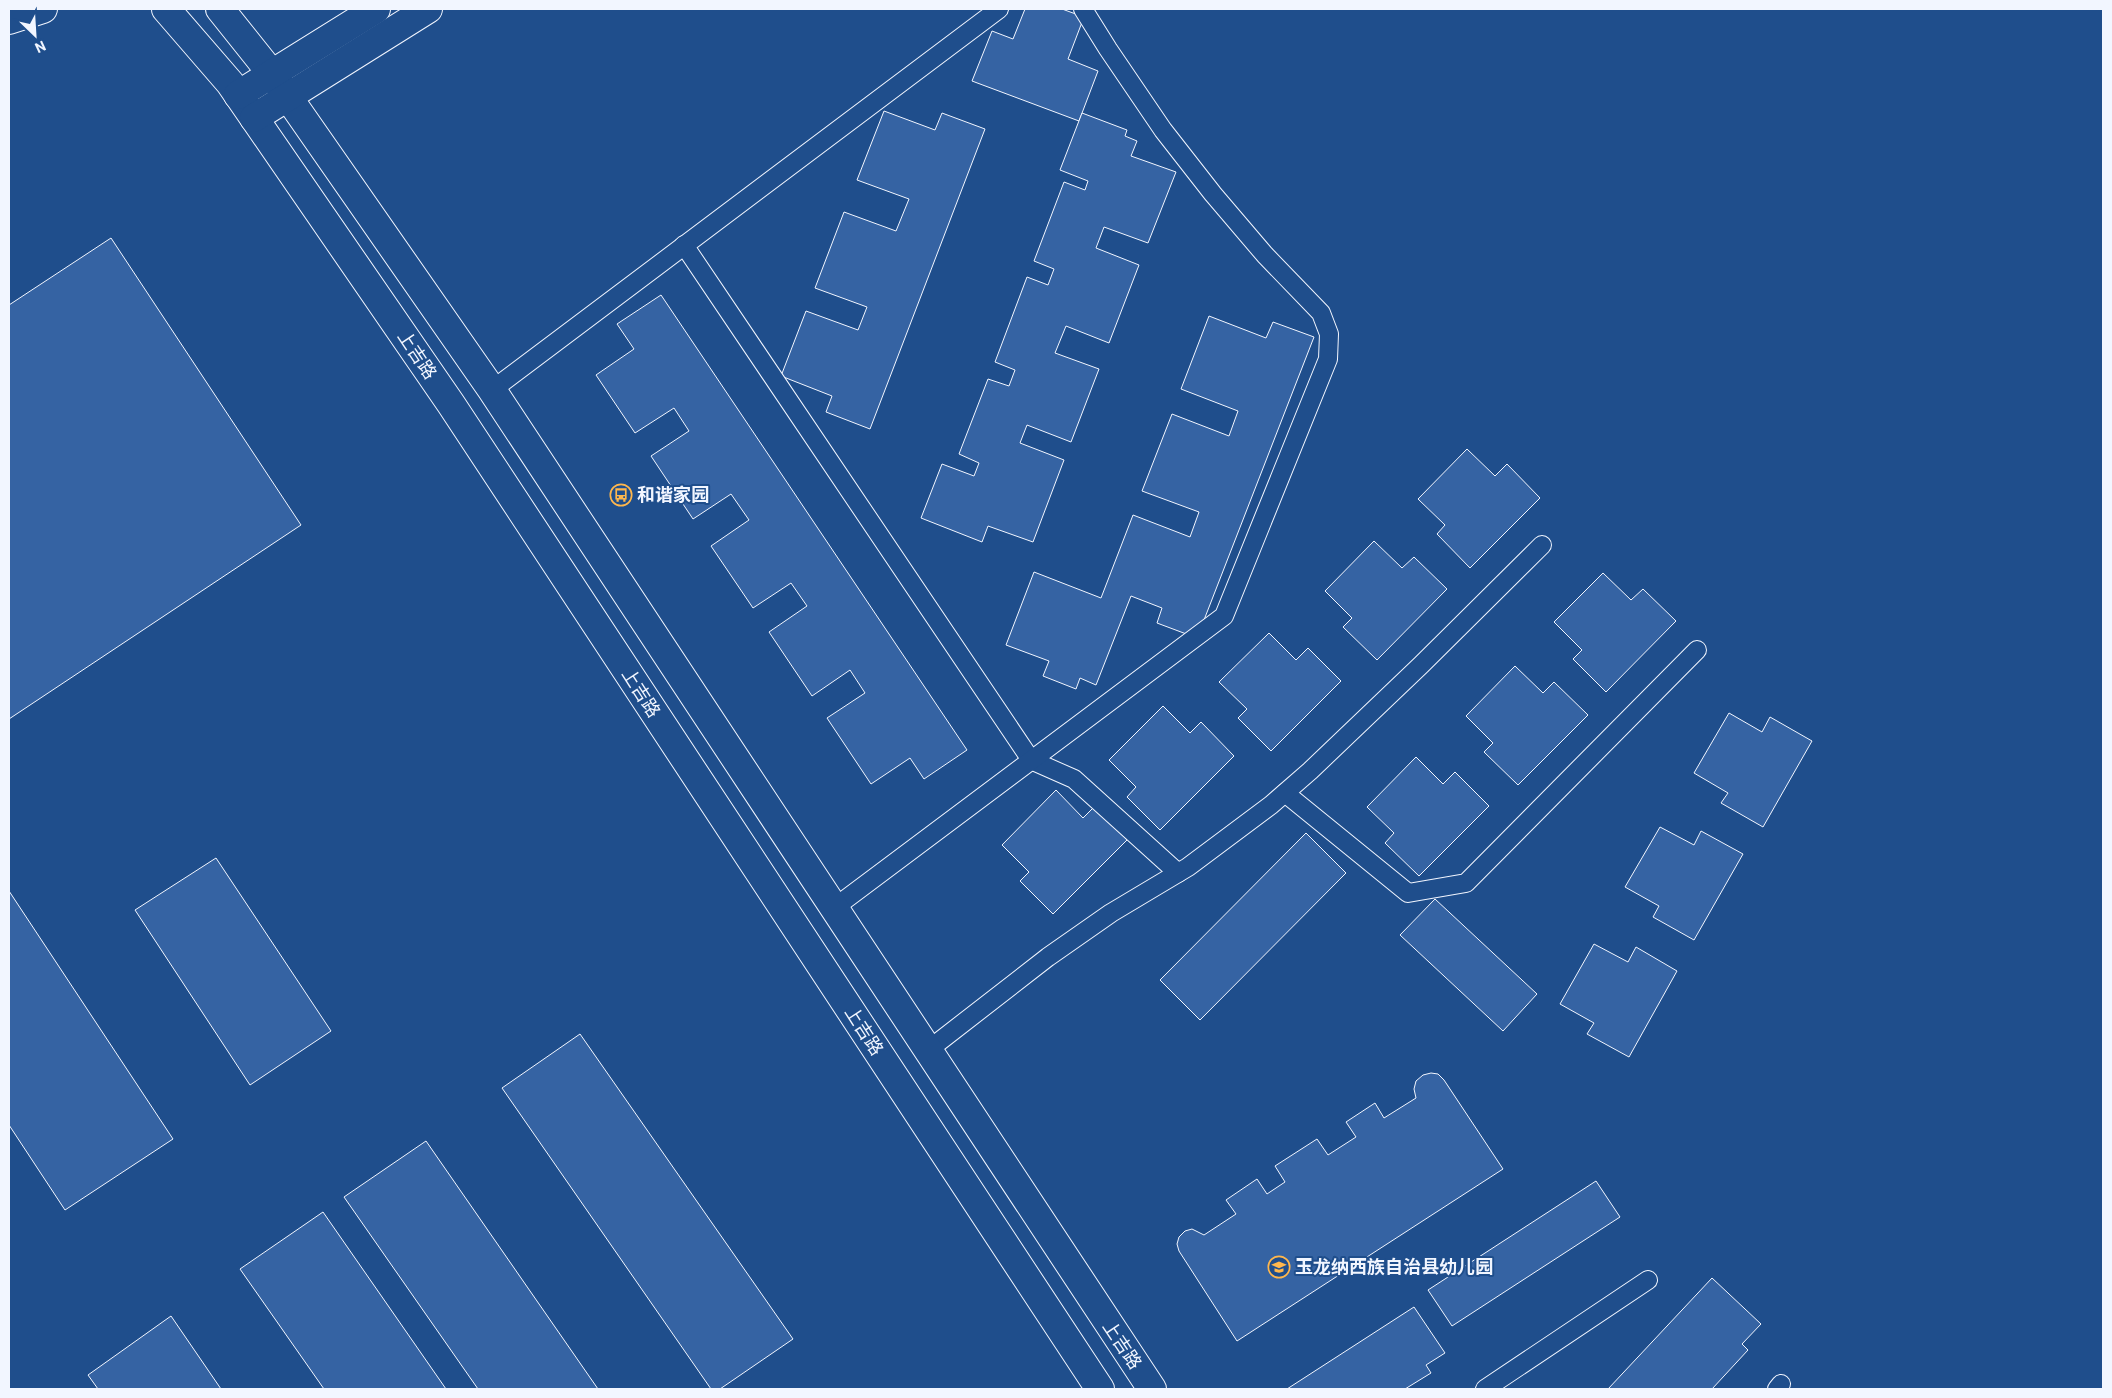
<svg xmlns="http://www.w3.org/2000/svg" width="2112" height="1398" font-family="Roboto,'Noto Sans SC',sans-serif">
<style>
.building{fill:#3563a3;stroke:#f2f6ff}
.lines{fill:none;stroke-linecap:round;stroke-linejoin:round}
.service-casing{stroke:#f2f6ff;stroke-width:20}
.tertiary-casing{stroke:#f2f6ff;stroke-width:30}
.secondary-casing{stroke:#f2f6ff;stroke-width:30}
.service{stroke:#1f4e8c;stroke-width:18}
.tertiary{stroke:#1f4e8c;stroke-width:28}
.secondary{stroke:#1f4e8c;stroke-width:28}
.labels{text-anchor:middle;stroke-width:4;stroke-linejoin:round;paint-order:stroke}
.street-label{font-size:18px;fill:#f2f6ff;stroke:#1f4e8c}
.poi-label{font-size:18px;font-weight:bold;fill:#f2f6ff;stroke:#1f4e8c;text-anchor:start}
</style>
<rect width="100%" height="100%" fill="#1f4e8c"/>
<g class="building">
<polygon points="1025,9 1062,9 1084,17 1068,59 1098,71 1079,121 972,81 992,31 1013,39"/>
<polygon points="884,111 935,130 942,113 985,129 870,429 826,412 832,396 781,376 806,311 858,330 867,307 815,288 844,212 896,231 909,199 857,180"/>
<polygon points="1082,113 1127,130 1125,136 1137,141 1131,156 1176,172 1148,243 1104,227 1096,248 1139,265 1109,343 1066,326 1055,353 1099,369 1071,442 1027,425 1020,443 1064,460 1033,542 988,526 982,542 921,518 942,464 974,476 979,463 959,454 988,379 1009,386 1015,370 995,362 1027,277 1048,285 1054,269 1034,261 1064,182 1085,190 1088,181 1060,170"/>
<polygon points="111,238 301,525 9,719 9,305"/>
<polygon points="661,295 967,750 924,779 910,758 871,784 827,718 865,693 850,670 812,696 769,632 807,606 791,583 753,608 711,546 749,520 731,494 693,519 651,456 689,431 674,408 635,433 596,375 634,349 617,324"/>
<polygon points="1209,316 1266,338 1273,322 1314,337 1197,638 1157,623 1162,608 1131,596 1096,685 1080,678 1076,689 1043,676 1049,661 1006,645 1034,572 1101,598 1133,515 1190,537 1199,512 1142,491 1172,414 1229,436 1238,411 1181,389"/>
<polygon points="1467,449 1495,476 1507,464 1540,498 1470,568 1437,534 1445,525 1418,499"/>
<polygon points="1374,541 1402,568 1414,557 1447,589 1377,660 1343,627 1352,618 1325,591"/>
<polygon points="1603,573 1631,600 1643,589 1676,621 1606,692 1573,659 1582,650 1554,622"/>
<polygon points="1269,633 1296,660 1308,648 1341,681 1271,751 1238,718 1247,709 1219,682"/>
<polygon points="1515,666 1543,693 1554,682 1588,715 1518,785 1484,752 1493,743 1466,716"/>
<polygon points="1163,706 1190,733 1201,722 1234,756 1160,830 1127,797 1136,787 1109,760"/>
<polygon points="1729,713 1762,732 1770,717 1812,741 1763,827 1721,803 1728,793 1694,773"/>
<polygon points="1416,757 1443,784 1455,772 1489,806 1419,876 1385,843 1394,833 1367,807"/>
<polygon points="1056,790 1083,818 1094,807 1127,840 1053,914 1020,881 1029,872 1002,845"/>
<polygon points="1660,827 1694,845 1701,831 1743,854 1694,940 1653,917 1659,906 1625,887"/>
<polygon points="1306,833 1346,873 1200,1020 1160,980"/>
<polygon points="216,858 331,1031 250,1085 135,910"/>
<polygon points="9,891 173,1139 65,1210 9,1125"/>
<polygon points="1435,899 1537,994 1503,1031 1400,935"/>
<polygon points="1594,944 1628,962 1636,947 1677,971 1629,1057 1587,1034 1594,1023 1560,1004"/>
<polygon points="580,1034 793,1339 720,1389 711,1389 502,1088"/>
<polygon points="1431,1073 1438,1074 1444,1080 1503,1169 1237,1341 1179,1251 1177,1244 1179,1237 1185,1231 1192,1229 1204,1235 1236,1214 1226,1200 1257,1179 1267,1194 1285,1182 1275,1166 1317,1139 1328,1155 1356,1137 1346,1122 1375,1103 1384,1118 1416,1098 1414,1089 1416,1081 1423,1075"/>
<polygon points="426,1141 598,1389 478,1389 344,1197"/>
<polygon points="1596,1181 1620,1217 1452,1326 1428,1290"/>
<polygon points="323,1212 446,1389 324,1389 240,1269"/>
<polygon points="1712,1278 1761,1324 1742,1344 1748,1350 1712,1389 1608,1389"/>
<polygon points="1414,1307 1445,1353 1426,1365 1431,1373 1405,1389 1287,1389"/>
<polygon points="171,1316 221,1389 98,1389 88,1375"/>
</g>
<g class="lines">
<g class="service-casing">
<g id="service">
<polyline points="684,245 1031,760 1074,779 1178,873"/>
<polyline points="492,390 999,9"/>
<polyline points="1285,793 1408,893 1466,883 1697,650"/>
<polyline points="834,908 1224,616 1328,359 1329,334 1321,313 1265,255 1213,194 1163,130 1108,49 1083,9"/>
<polyline points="927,1051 1048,957 1111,913 1188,867 1271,805 1310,771 1421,665 1542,545"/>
<polyline points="1485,1389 1648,1280"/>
<polyline points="1777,1389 1781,1384"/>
</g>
</g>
<g class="tertiary-casing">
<polyline id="tertiary" points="9,20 43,9"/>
</g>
<g class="secondary-casing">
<g id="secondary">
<polyline points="166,9 230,83 451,404 1100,1389"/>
<polyline points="220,9 272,74 492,390 1152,1389"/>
<polyline points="238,95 376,9"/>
<polyline points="254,118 428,9"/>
</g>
</g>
<use href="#service" class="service"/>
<use href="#tertiary" class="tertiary"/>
<use href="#secondary" class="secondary"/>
</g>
<defs>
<g id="bus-ring" transform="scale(1.125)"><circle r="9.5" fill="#1f4e8c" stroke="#ffb74d" stroke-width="1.5"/><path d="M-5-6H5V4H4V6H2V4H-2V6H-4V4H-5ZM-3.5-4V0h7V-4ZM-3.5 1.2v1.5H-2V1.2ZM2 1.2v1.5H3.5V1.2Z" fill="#ffb74d"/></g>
<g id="school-ring" transform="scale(1.125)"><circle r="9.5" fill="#1f4e8c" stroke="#ffb74d" stroke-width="1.5"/><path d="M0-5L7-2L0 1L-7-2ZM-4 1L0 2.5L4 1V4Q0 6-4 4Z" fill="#ffb74d"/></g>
</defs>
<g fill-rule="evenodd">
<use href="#bus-ring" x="621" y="495"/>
<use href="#school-ring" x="1279" y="1267"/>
</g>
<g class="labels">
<g class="street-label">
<text transform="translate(417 355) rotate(56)" y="6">上吉路</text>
<text transform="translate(641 693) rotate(57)" y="6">上吉路</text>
<text transform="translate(864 1031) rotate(57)" y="6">上吉路</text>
<text transform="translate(1122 1345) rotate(56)" y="6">上吉路</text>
</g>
<g class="poi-label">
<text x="637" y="501">和谐家园</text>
<text x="1295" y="1273">玉龙纳西族自治县幼儿园</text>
</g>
</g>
<rect width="2112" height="1398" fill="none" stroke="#f2f6ff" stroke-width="20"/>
<g transform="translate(35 35) rotate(155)" stroke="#1f4e8c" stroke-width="4" paint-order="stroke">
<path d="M0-4L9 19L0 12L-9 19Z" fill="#f2f6ff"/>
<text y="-8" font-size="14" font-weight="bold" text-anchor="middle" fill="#f2f6ff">N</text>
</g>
</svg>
